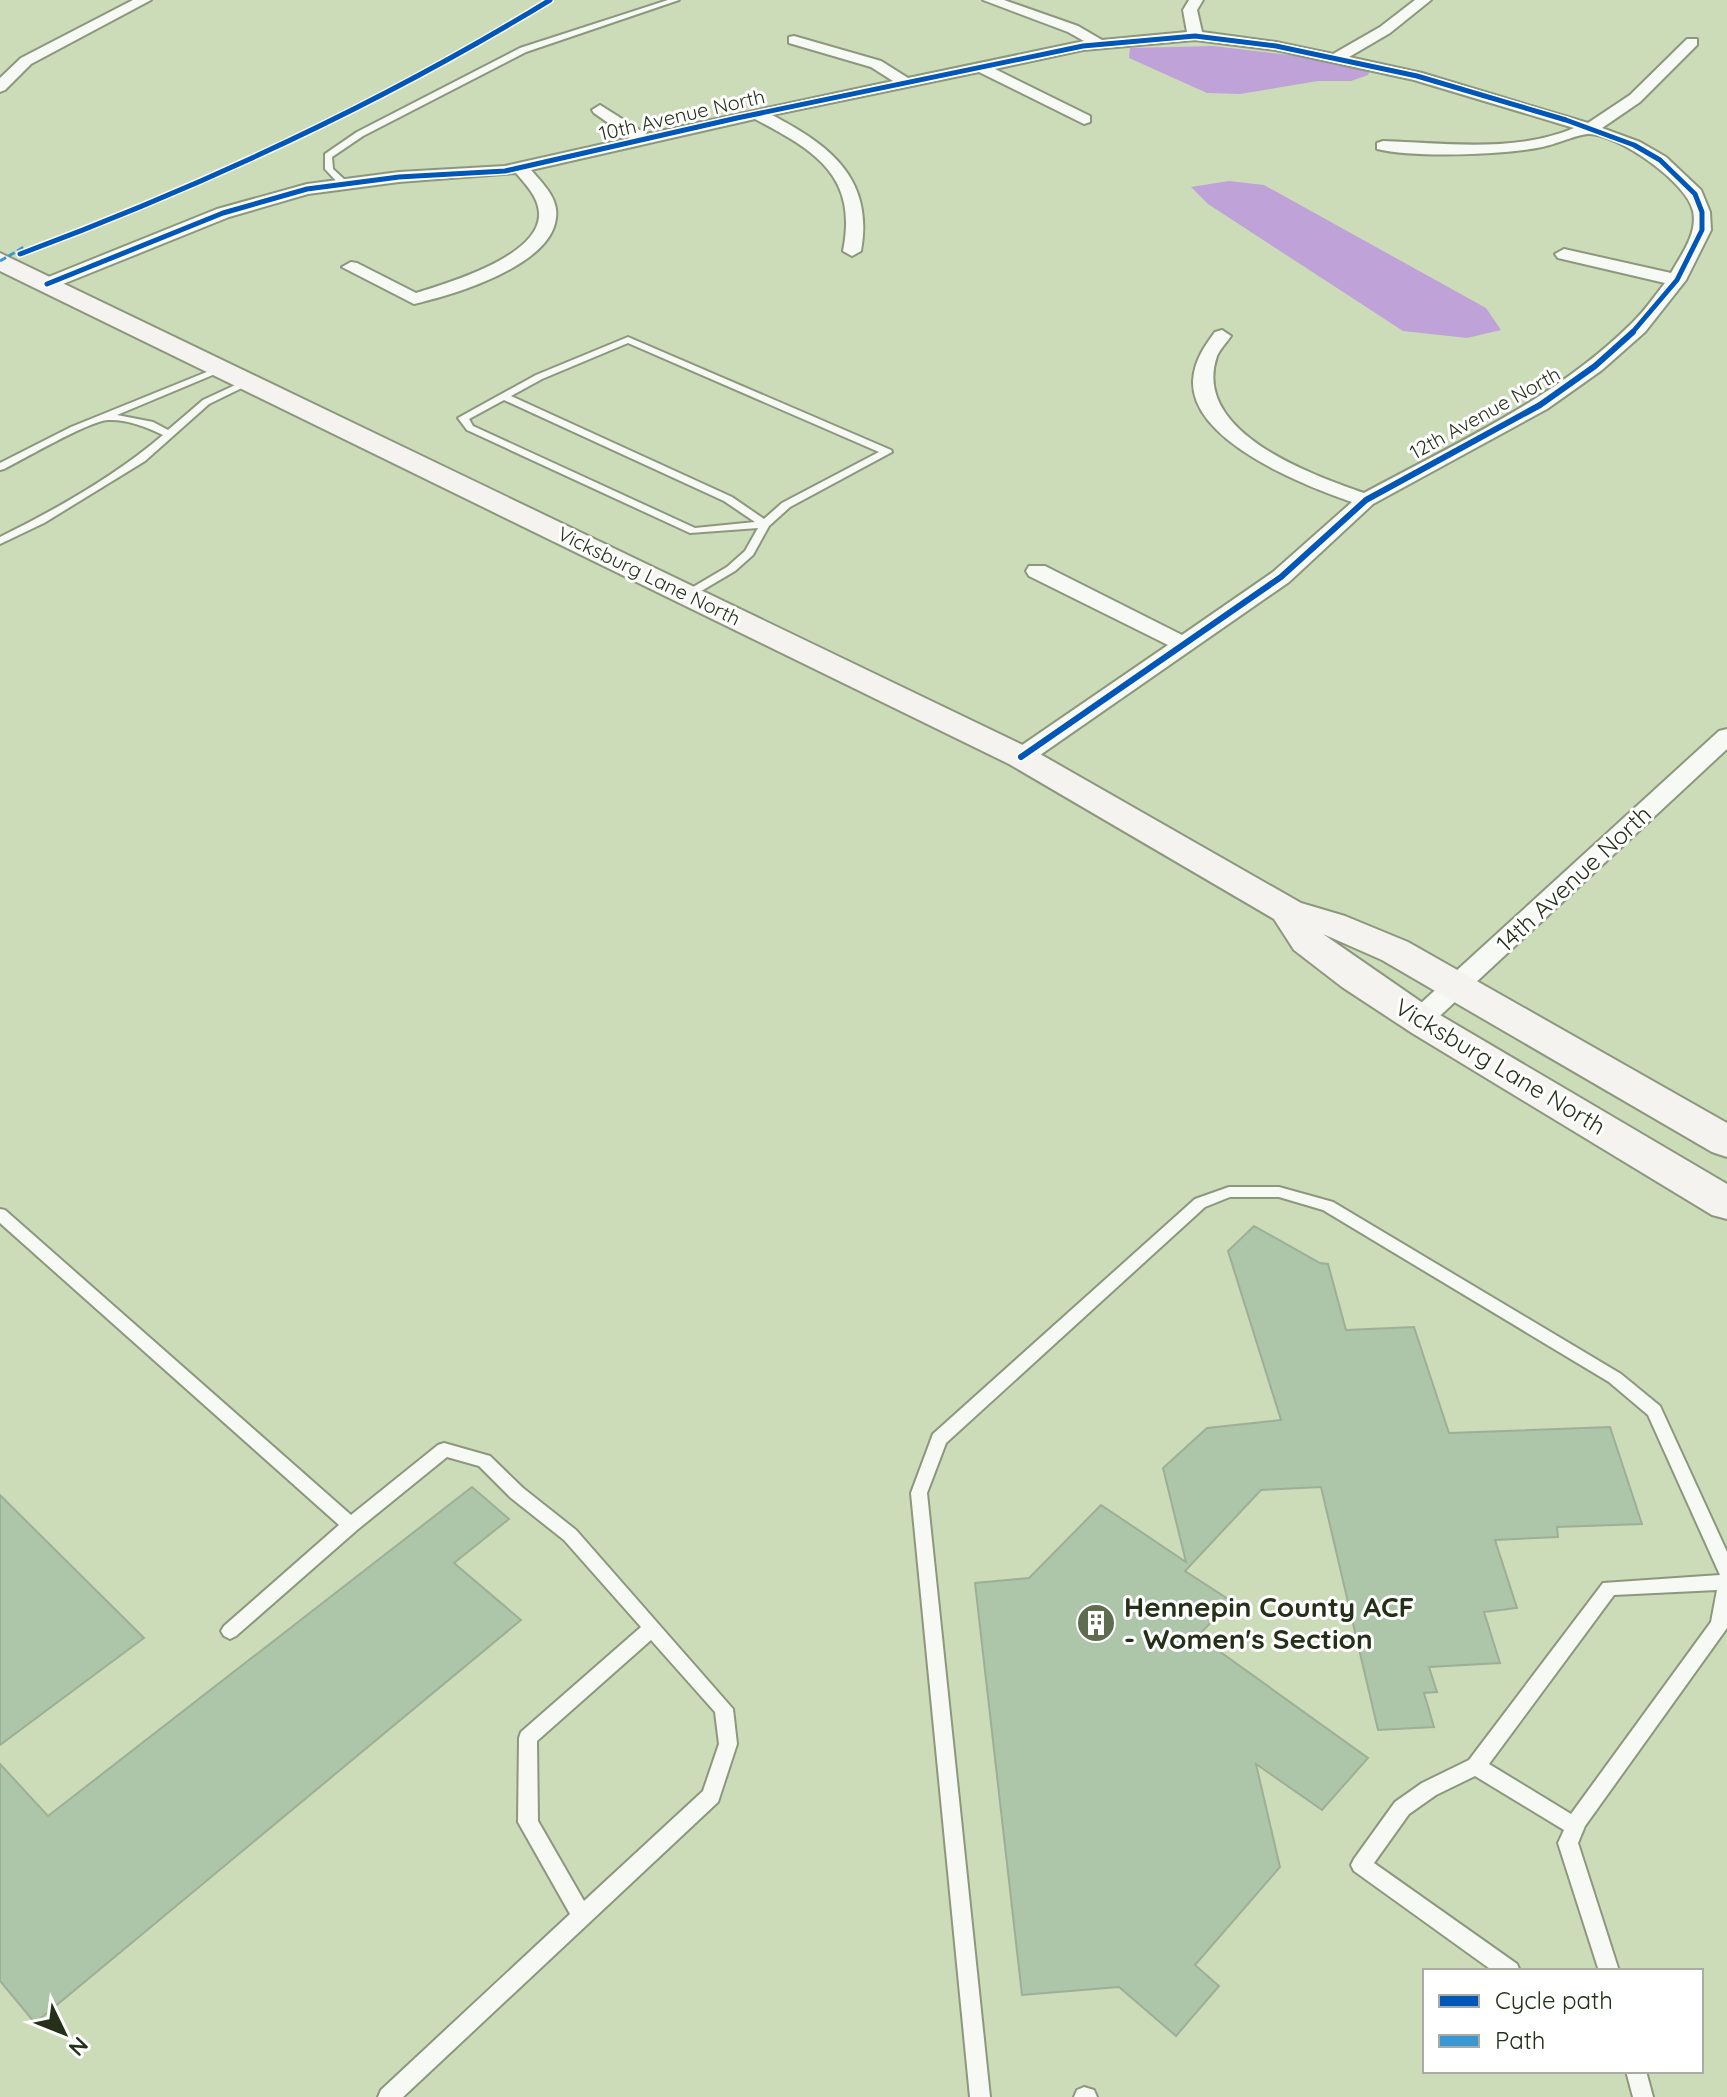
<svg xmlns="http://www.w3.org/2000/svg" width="1727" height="2097" font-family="Quicksand,sans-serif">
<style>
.water{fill:#bfa2d7}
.building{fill:#adc5a8;stroke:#9daf96;stroke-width:2}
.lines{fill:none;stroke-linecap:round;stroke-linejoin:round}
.service-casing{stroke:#8c977d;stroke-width:4}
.minor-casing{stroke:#8c977d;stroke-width:4}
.secondary-casing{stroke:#8c977d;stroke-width:4}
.service{fill:#f7faf4;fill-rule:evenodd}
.minor{fill:#f7faf4;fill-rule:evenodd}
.secondary{fill:#f4f3ef;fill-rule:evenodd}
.quiet{stroke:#3b97d4;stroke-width:3;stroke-dasharray:7 3;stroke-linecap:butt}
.cycleway-far1-casing{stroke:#fff;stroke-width:8}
.cycleway-casing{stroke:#fff;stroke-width:10}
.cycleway-far1{stroke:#0057b8;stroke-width:5}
.cycleway{stroke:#0057b8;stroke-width:6}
.labels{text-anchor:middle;stroke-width:6;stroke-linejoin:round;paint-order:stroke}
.far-street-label{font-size:20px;fill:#253018;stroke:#fff}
.street-label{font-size:24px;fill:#253018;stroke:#fff}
.near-poi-label{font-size:28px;font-weight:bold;fill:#253018;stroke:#fff;text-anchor:start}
</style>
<rect width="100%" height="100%" fill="#ccdcb9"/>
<g class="water">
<polygon points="1213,46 1331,60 1369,72 1368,75 1351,81 1318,81 1240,94 1207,93 1129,58 1130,48"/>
<polygon points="1229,181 1264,185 1486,308 1501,330 1467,338 1403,331 1208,204 1191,187"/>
</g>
<g class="building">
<polygon points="1254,1226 1320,1263 1328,1264 1346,1330 1414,1327 1449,1433 1610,1427 1642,1524 1557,1527 1558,1537 1495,1540 1517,1608 1484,1612 1500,1663 1429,1667 1437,1692 1424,1693 1434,1727 1378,1730 1321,1487 1261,1490 1185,1571 1231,1601 1198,1636 1368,1758 1322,1810 1256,1764 1280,1867 1195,1965 1219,1986 1176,2036 1119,1987 1022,1995 975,1583 1029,1578 1101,1505 1186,1562 1163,1468 1207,1428 1281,1420 1228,1251"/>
<polygon points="472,1487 509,1519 454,1563 521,1620 35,2023 0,1981 0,1764 48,1816"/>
<polygon points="0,1495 144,1638 0,1745"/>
</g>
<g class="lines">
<g class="service-casing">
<g id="service">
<polygon points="668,0 679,0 526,52 363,136 332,157 333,169 346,181 346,185 340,185 325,169 325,154 357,132 520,48"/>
<path d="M 628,337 L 891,450 L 892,452 L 790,507 L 769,526 L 753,555 L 735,571 L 691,597 L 683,597 L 683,593 L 727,567 L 745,551 L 758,528 L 690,533 L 467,430 L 458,418 L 536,375 ZM 628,343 L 879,452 L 782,503 L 764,519 L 732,497 L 511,396 L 542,379 ZM 504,400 L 724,501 L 755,522 L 695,528 L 473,426 L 469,419 Z"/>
<path d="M 219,367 L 227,369 L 117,415 L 153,422 L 168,430 L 203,400 L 246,380 L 254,382 L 209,404 L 145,461 L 44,523 L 0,544 L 0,537 C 57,509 115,476 163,435 C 147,427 126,419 108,420 C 89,421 24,459 4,469 L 0,470 L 0,463 L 71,427 Z"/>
<path d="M 1229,1187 L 1279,1187 L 1333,1202 L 1621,1374 L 1660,1406 L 1727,1552 L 1727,1628 L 1585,1826 L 1578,1843 L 1619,1971 L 1599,1971 L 1558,1843 L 1564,1830 L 1475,1776 L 1436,1795 L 1409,1814 L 1374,1863 L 1517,1964 L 1520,1971 L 1493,1971 L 1354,1871 L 1351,1865 L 1354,1859 L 1395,1802 L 1422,1783 L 1469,1760 L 1603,1583 L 1720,1575 L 1648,1415 L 1609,1382 L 1323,1210 L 1279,1197 L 1230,1197 L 1205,1207 L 946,1443 L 927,1493 L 990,2097 L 970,2097 L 911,1493 L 933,1434 L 1195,1199 ZM 1717,1590 L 1711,1622 L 1571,1814 L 1489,1764 L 1614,1595 Z"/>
<path d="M 0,1209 L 5,1210 L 351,1515 L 438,1445 L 444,1443 L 490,1456 L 523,1488 L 576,1530 L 733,1709 L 737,1744 L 718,1802 L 403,2097 L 378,2097 L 381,2090 L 570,1914 L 518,1822 L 519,1738 L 521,1732 L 641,1627 L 564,1540 L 511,1498 L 479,1466 L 447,1457 L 357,1530 L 236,1636 L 230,1639 L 224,1636 L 221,1631 L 224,1626 L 339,1525 L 0,1223 ZM 651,1640 L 715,1712 L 719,1744 L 703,1791 L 584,1901 L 538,1821 L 537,1741 Z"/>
<polygon points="1626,2071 1646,2071 1653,2097 1633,2097"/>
<polygon points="1084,2087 1094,2090 1097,2097 1074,2097 1077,2090"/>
</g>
</g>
<g class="minor-casing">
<g id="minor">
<polygon points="133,0 151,0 31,64 5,90 0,92 0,78 21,58"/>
<path d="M 983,0 L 1004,0 L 1078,26 L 1102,40 L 1187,32 L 1183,10 L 1189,0 L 1203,0 L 1197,10 L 1202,32 L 1276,42 L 1333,54 L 1380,27 L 1415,0 L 1431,0 L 1390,33 L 1349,57 L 1422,73 L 1588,123 L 1630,95 L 1687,39 L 1697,39 L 1697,45 L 1640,102 L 1602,128 L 1640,142 L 1666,157 L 1701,190 L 1710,212 L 1711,230 L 1686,280 L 1645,332 L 1602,370 L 1547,409 L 1373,504 L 1289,582 L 1030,762 L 1012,762 L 1009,757 L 1012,752 L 1168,645 L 1029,576 L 1026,571 L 1029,566 L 1045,566 L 1182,635 L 1273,572 L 1352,502 C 1306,486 1191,442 1193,381 C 1194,361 1204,347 1215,332 L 1222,330 L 1231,336 C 1227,342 1220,349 1217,356 C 1191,432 1310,474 1364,493 C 1456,443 1555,399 1630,325 C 1643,313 1654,297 1665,283 L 1558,258 L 1555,254 L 1564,249 L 1671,273 C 1681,255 1698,233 1693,211 C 1687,182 1618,134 1589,134 C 1578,134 1554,145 1542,147 C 1504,155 1414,158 1377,149 L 1377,143 L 1383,141 C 1444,143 1516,153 1574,128 L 1414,80 L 1276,50 L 1195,40 L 1083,50 L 995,69 L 1090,116 L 1090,122 L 1084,124 L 979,72 L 772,115 C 831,146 874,179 861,251 L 852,256 L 843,251 C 858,176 816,151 755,119 L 531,170 C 542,183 559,198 556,218 C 551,266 453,295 414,304 L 342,267 L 351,262 L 357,263 L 416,293 C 448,283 537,257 539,216 C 540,199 527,186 516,173 L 399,182 L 308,194 L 229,217 L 53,288 L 41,288 L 38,284 L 41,280 L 217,209 L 307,184 L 399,172 L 505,166 L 630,138 L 594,113 L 592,110 L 600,105 L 646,134 L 893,81 L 871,67 L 789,43 L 789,37 L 794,36 L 881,61 L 908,78 L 1084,41 L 1068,32 Z"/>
<polygon points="1727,729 1727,749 1429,1026 1419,1029 1409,1026 1405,1020 1409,1014 1719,731"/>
</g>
</g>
<g class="secondary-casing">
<polygon id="secondary" points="0,253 1033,750 1301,903 1345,916 1408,942 1727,1123 1727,1157 1712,1152 1382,960 1323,934 1440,1015 1727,1184 1727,1219 1712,1215 1412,1033 1342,987 1294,950 1274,919 1009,764 0,271"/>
</g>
<use href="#service" class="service"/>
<use href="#minor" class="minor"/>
<use href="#secondary" class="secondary"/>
<polyline class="quiet" points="0,261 24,247"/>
<g class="cycleway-far1-casing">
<g id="cycleway-far1">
<path d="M 20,254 C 205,185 382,103 550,0"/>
<polyline points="47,284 223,213 307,189 399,177 505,171 737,118 1083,46 1195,36 1276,46 1417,76 1566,120 1634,145 1660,160 1695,194 1702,212 1702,230 1677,280 1631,334"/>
</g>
</g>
<g class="cycleway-casing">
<polyline id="cycleway" points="1021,757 1281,577 1366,500 1540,405 1595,366 1633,332"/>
</g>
<use href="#cycleway-far1" class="cycleway-far1"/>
<use href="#cycleway" class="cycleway"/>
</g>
<defs>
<g id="building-disc" transform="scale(2)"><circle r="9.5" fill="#5f6c50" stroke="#fff"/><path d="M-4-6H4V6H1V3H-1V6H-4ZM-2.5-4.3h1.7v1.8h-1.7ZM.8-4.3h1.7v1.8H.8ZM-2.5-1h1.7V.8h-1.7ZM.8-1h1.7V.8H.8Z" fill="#fff"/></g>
</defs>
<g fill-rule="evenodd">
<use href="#building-disc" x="1096" y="1623"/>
</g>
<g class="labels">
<g class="far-street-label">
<text transform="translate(682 115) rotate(-13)" y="7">10th Avenue North</text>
<text transform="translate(1485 413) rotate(-29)" y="7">12th Avenue North</text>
<text transform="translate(649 576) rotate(26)" y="7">Vicksburg Lane North</text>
</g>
<g class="street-label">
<text transform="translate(1574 879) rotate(-43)" y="8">14th Avenue North</text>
<text transform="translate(1500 1067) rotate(31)" y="8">Vicksburg Lane North</text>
</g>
<g class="near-poi-label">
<text x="1124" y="1617">Hennepin County ACF<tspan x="1124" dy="32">- Women's Section</tspan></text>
</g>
</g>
<rect x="1423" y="1969" width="280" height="104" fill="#ffffff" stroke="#a8aca3" stroke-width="2"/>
<rect x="1439" y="1995" width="40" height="12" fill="#0057b8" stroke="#a8aca3" stroke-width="2"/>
<text x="1495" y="2009" font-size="24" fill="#253018">Cycle path</text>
<rect x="1439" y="2035" width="40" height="12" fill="#3b97d4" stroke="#a8aca3" stroke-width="2"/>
<text x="1495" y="2049" font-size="24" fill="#253018">Path</text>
<g transform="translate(64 2033) rotate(133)" stroke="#ffffff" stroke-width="6" paint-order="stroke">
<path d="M0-6L14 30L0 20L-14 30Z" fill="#253018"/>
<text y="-12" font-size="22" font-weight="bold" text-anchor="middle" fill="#253018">N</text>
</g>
</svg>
